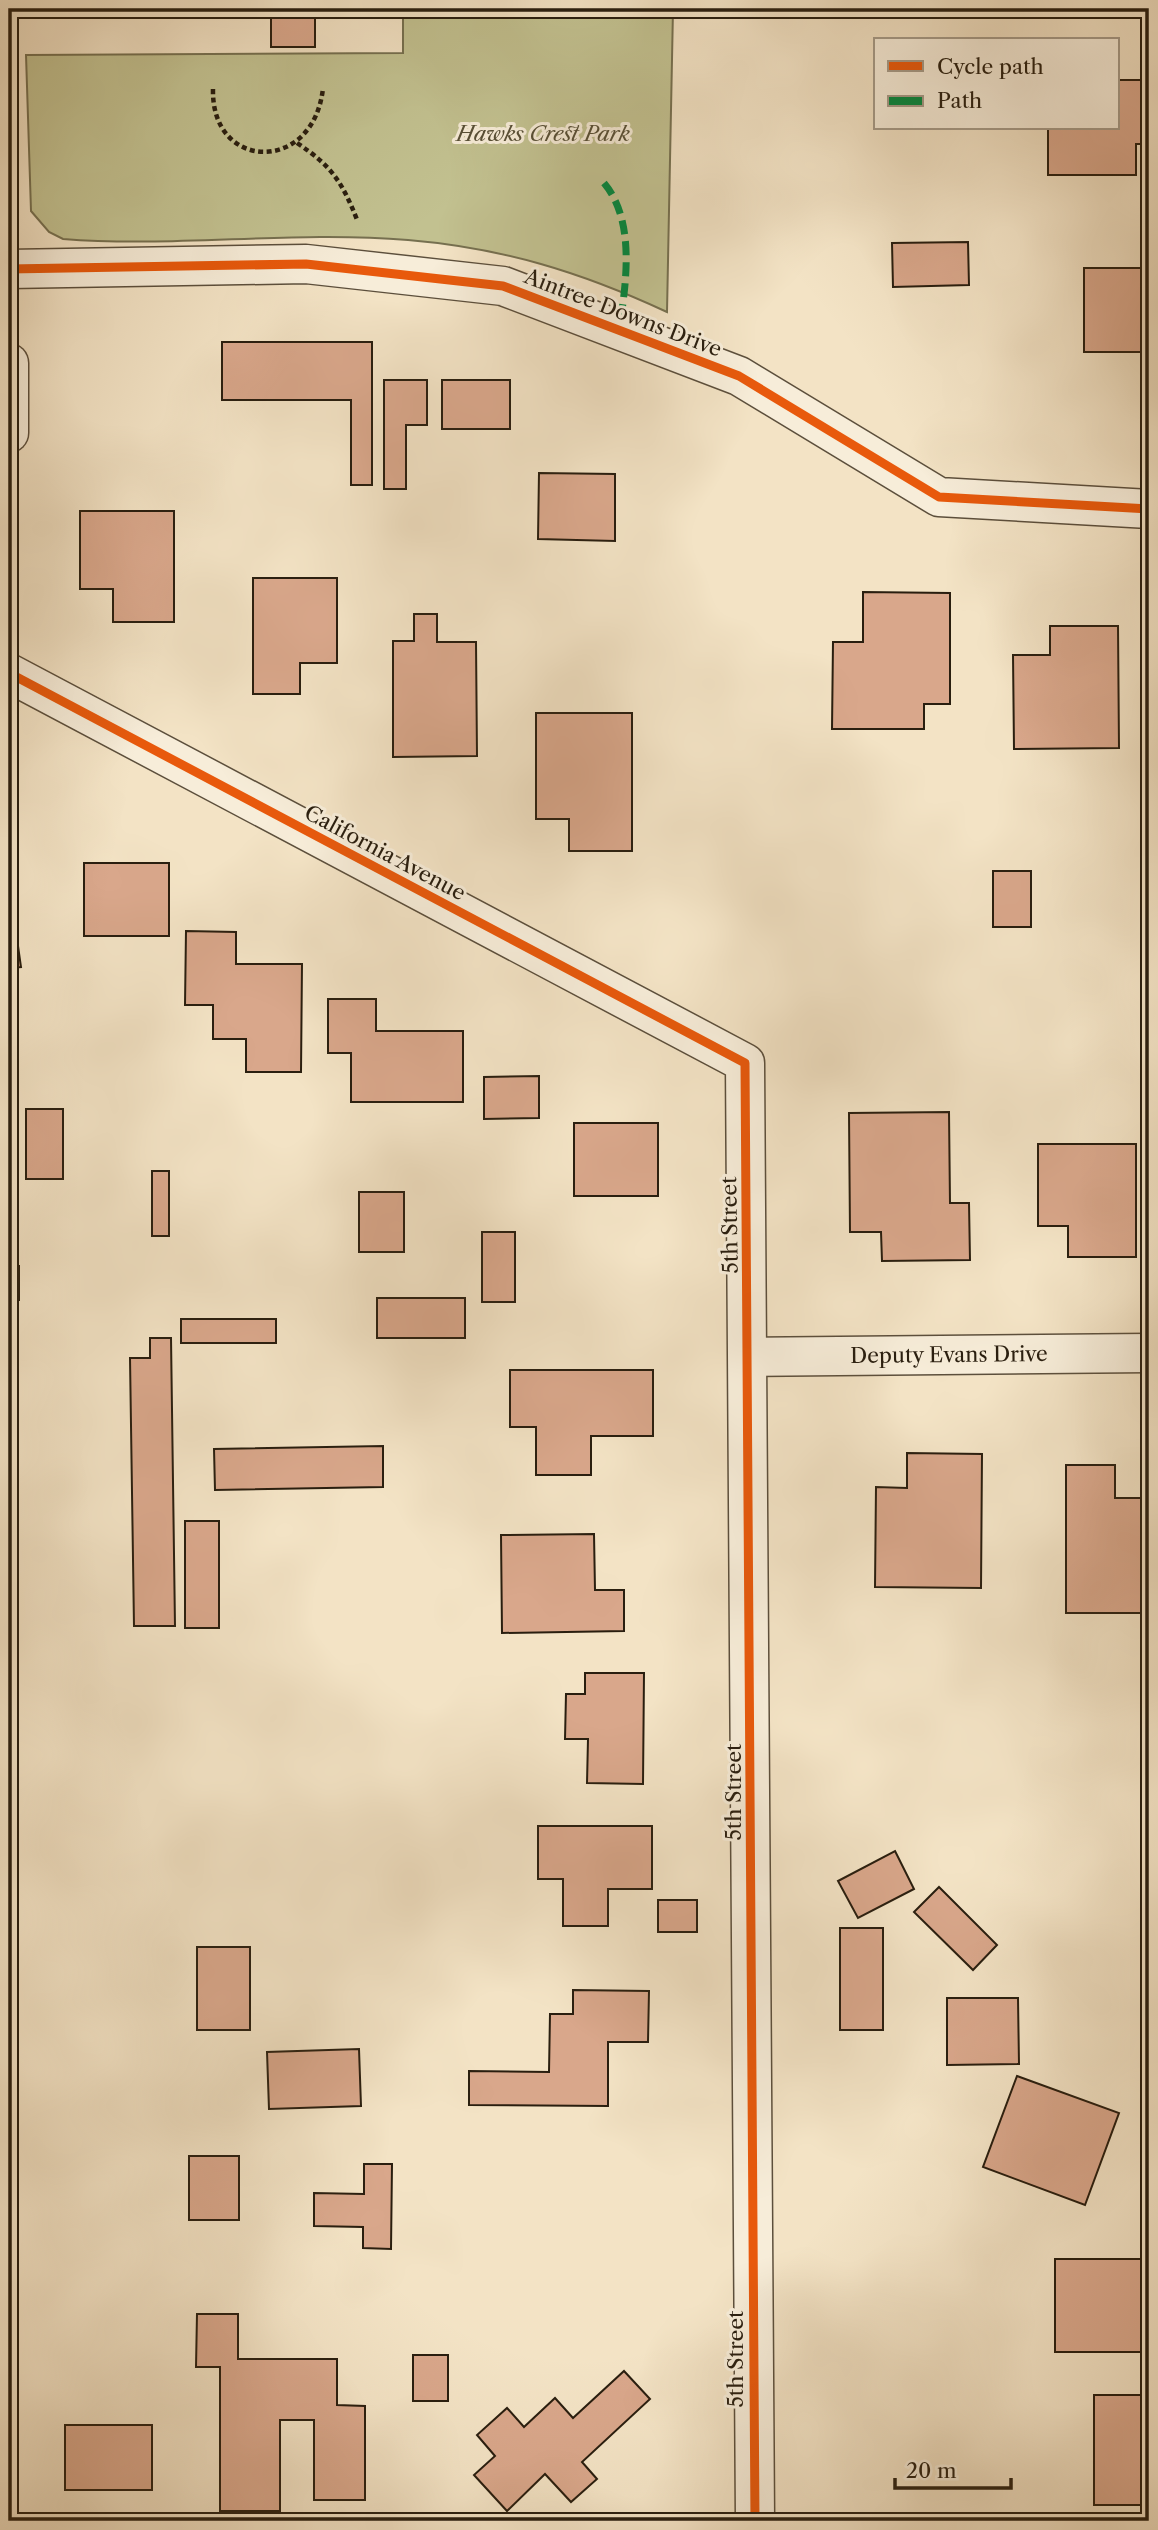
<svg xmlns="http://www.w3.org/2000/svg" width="1158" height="2530" font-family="'Libre Caslon Text',serif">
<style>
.green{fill:#c2c190;stroke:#767050;stroke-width:2}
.building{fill:#d9a78b;stroke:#291e0f;stroke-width:2}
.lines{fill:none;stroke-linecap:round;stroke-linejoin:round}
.minor-casing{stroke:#5c4f3c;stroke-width:41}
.path{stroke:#291e0f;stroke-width:4.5;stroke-dasharray:5 3.5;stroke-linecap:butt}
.minor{stroke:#f7edd9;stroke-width:38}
.quiet{stroke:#00873e;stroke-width:7;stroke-dasharray:14 7;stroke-linecap:butt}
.cycleway-casing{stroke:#f7edd9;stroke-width:13}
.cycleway{stroke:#e8590c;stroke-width:9}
.labels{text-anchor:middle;stroke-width:6;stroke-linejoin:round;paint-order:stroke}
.park-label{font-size:21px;font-style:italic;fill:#574f36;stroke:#f7edd9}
.street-label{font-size:21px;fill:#291e0f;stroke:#f7edd9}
</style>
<rect width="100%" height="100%" fill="#f3e3c5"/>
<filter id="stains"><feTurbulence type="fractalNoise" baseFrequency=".00286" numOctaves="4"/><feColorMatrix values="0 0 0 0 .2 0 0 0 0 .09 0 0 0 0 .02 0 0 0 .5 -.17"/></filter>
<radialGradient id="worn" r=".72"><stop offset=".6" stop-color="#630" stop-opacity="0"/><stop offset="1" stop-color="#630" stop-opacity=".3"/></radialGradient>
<path class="green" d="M 403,9 L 673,9 L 667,312 C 581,272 503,248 408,240 C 293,230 177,248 63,239 L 49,232 L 31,211 L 26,55 L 403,53 Z"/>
<g class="building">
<polygon points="125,9 217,9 217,18 125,17"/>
<rect x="271" y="9" width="44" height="38"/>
<polygon points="1118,80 1149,80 1149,144 1136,144 1136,175 1048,175 1048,128 1118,128"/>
<polygon points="968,242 969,285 893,287 892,243"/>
<rect x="1084" y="268" width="65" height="84"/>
<polygon points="222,342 372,342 372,485 351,485 351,400 222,400"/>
<polygon points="384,380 427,380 427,425 406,425 406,489 384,489"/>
<rect x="442" y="380" width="68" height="49"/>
<polygon points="539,473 615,474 615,541 538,539"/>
<polygon points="80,511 174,511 174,622 113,622 113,589 80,589"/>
<polygon points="253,578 337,578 337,663 300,663 300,694 253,694"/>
<polygon points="863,592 950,593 950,704 924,704 924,729 832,729 833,642 863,642"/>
<polygon points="414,614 437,614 437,642 476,642 477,756 393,757 393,641 414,641"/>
<polygon points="1050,626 1118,626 1119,748 1014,749 1013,655 1050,655"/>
<polygon points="536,713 632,713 632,851 569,851 569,819 536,819"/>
<rect x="84" y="863" width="85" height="73"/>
<rect x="993" y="871" width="38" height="56"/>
<polygon points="186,931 236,932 236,964 302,964 301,1072 246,1072 246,1039 213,1039 213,1005 185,1005"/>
<polygon points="16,932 21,967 9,968 9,933"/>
<polygon points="328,999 376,999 376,1031 463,1031 463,1102 351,1102 351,1053 328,1053"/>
<polygon points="539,1076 539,1118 484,1119 484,1077"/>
<rect x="26" y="1109" width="37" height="70"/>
<polygon points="949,1112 950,1203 969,1203 970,1260 882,1261 881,1232 850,1232 849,1113"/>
<rect x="574" y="1123" width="84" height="73"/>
<polygon points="1038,1144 1136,1144 1136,1257 1068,1257 1068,1226 1038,1226"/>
<rect x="152" y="1171" width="17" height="65"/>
<rect x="359" y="1192" width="45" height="60"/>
<rect x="482" y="1232" width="33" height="70"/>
<rect x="9" y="1266" width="10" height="34"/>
<rect x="377" y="1298" width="88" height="40"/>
<rect x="181" y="1319" width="95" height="24"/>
<polygon points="150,1338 171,1338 175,1626 134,1626 130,1358 150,1358"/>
<polygon points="510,1370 653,1370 653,1436 591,1436 591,1475 536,1475 536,1427 510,1427"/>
<polygon points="383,1446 383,1487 215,1490 214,1449"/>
<polygon points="907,1453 982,1454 981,1588 875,1587 876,1487 907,1488"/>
<polygon points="1066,1465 1115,1465 1115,1498 1149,1498 1149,1613 1066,1613"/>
<rect x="185" y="1521" width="34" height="107"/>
<polygon points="594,1534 595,1590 624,1590 624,1631 502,1633 501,1535"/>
<polygon points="585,1673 644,1673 643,1784 587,1783 588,1739 565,1739 566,1694 585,1694"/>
<polygon points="538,1826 652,1826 652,1889 608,1889 608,1926 563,1926 563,1879 538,1879"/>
<polygon points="895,1851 914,1889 858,1918 838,1881"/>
<polygon points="939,1887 997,1945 973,1970 914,1912"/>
<rect x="658" y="1900" width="39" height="32"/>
<rect x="840" y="1928" width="43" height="102"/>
<rect x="197" y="1947" width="53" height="83"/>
<polygon points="573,1990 649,1991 648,2042 608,2042 608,2106 469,2105 469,2071 549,2072 550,2014 573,2014"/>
<polygon points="947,1998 1018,1998 1019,2064 947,2065"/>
<polygon points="359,2049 361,2106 269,2109 267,2052"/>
<polygon points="1017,2076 1119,2113 1085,2205 983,2167"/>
<rect x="189" y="2156" width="50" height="64"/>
<polygon points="364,2164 392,2164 391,2249 363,2248 363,2227 314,2226 314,2193 364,2194"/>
<polygon points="1055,2259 1149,2259 1149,2324 1141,2324 1141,2352 1055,2352"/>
<polygon points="197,2314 238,2314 238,2359 337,2359 337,2405 365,2406 365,2500 314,2500 314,2420 280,2420 280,2511 220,2511 220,2367 196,2367"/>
<rect x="413" y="2355" width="35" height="46"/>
<polygon points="624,2371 650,2399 582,2462 597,2479 571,2502 545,2474 507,2511 474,2475 495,2456 477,2435 507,2408 524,2427 555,2398 573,2418"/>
<rect x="1094" y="2395" width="55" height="110"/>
<rect x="9" y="2419" width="8" height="84"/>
<rect x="65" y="2425" width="87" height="65"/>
</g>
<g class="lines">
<g class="minor-casing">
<g id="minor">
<polyline points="9,269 306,264 503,286 739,376 939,497 1149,509"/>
<polyline points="9,363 9,433"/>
<polyline points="9,673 745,1063 755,2521"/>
<path id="s1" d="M 749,1357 L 1149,1353"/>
</g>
</g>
<g class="path">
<path d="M 213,89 C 211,172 314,174 323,88"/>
<path d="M 297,143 C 333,167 342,182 358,222"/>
</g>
<use href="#minor" class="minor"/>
<path class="quiet" d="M 604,183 C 636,221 626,285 619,330"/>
<g class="cycleway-casing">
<g id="cycleway">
<polyline points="9,269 306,264 503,286 739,376 939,497 1149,509"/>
<polyline points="9,673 745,1063 755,2521"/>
</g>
</g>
<use href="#cycleway" class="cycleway"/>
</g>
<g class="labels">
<g class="park-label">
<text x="543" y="141">Hawks Crest Park</text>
</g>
<g class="street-label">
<text transform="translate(623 313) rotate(21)" y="7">Aintree Downs Drive</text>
<text transform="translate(385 853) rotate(28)" y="7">California Avenue</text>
<text transform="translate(730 1225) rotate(-91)" y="7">5th Street</text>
<text dy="7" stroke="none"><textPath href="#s1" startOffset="200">Deputy Evans Drive</textPath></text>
<text transform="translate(734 1792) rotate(-90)" y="7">5th Street</text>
<text transform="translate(736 2359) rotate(-90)" y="7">5th Street</text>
</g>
</g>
<rect width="1158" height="2530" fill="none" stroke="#f3e3c5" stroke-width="35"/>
<rect x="10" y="10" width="1137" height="2509" fill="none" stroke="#291e0f" stroke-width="3.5"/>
<rect x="18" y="18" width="1123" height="2495" fill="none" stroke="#291e0f" stroke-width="2"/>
<rect x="874" y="38" width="245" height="91" fill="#f7edd9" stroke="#a59a88" stroke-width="2"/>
<rect x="888" y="61" width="35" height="10" fill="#e8590c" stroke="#a59a88" stroke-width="2"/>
<text x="937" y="74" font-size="21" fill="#291e0f">Cycle path</text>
<rect x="888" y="96" width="35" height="10" fill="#00873e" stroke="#a59a88" stroke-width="2"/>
<text x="937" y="108" font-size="21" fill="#291e0f">Path</text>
<path d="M895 2478v10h116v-10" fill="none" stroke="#291e0f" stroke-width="3.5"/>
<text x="906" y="2478" font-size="21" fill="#291e0f" stroke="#f7edd9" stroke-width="5" paint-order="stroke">20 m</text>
<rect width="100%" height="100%" filter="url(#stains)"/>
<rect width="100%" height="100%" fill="url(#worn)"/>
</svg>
